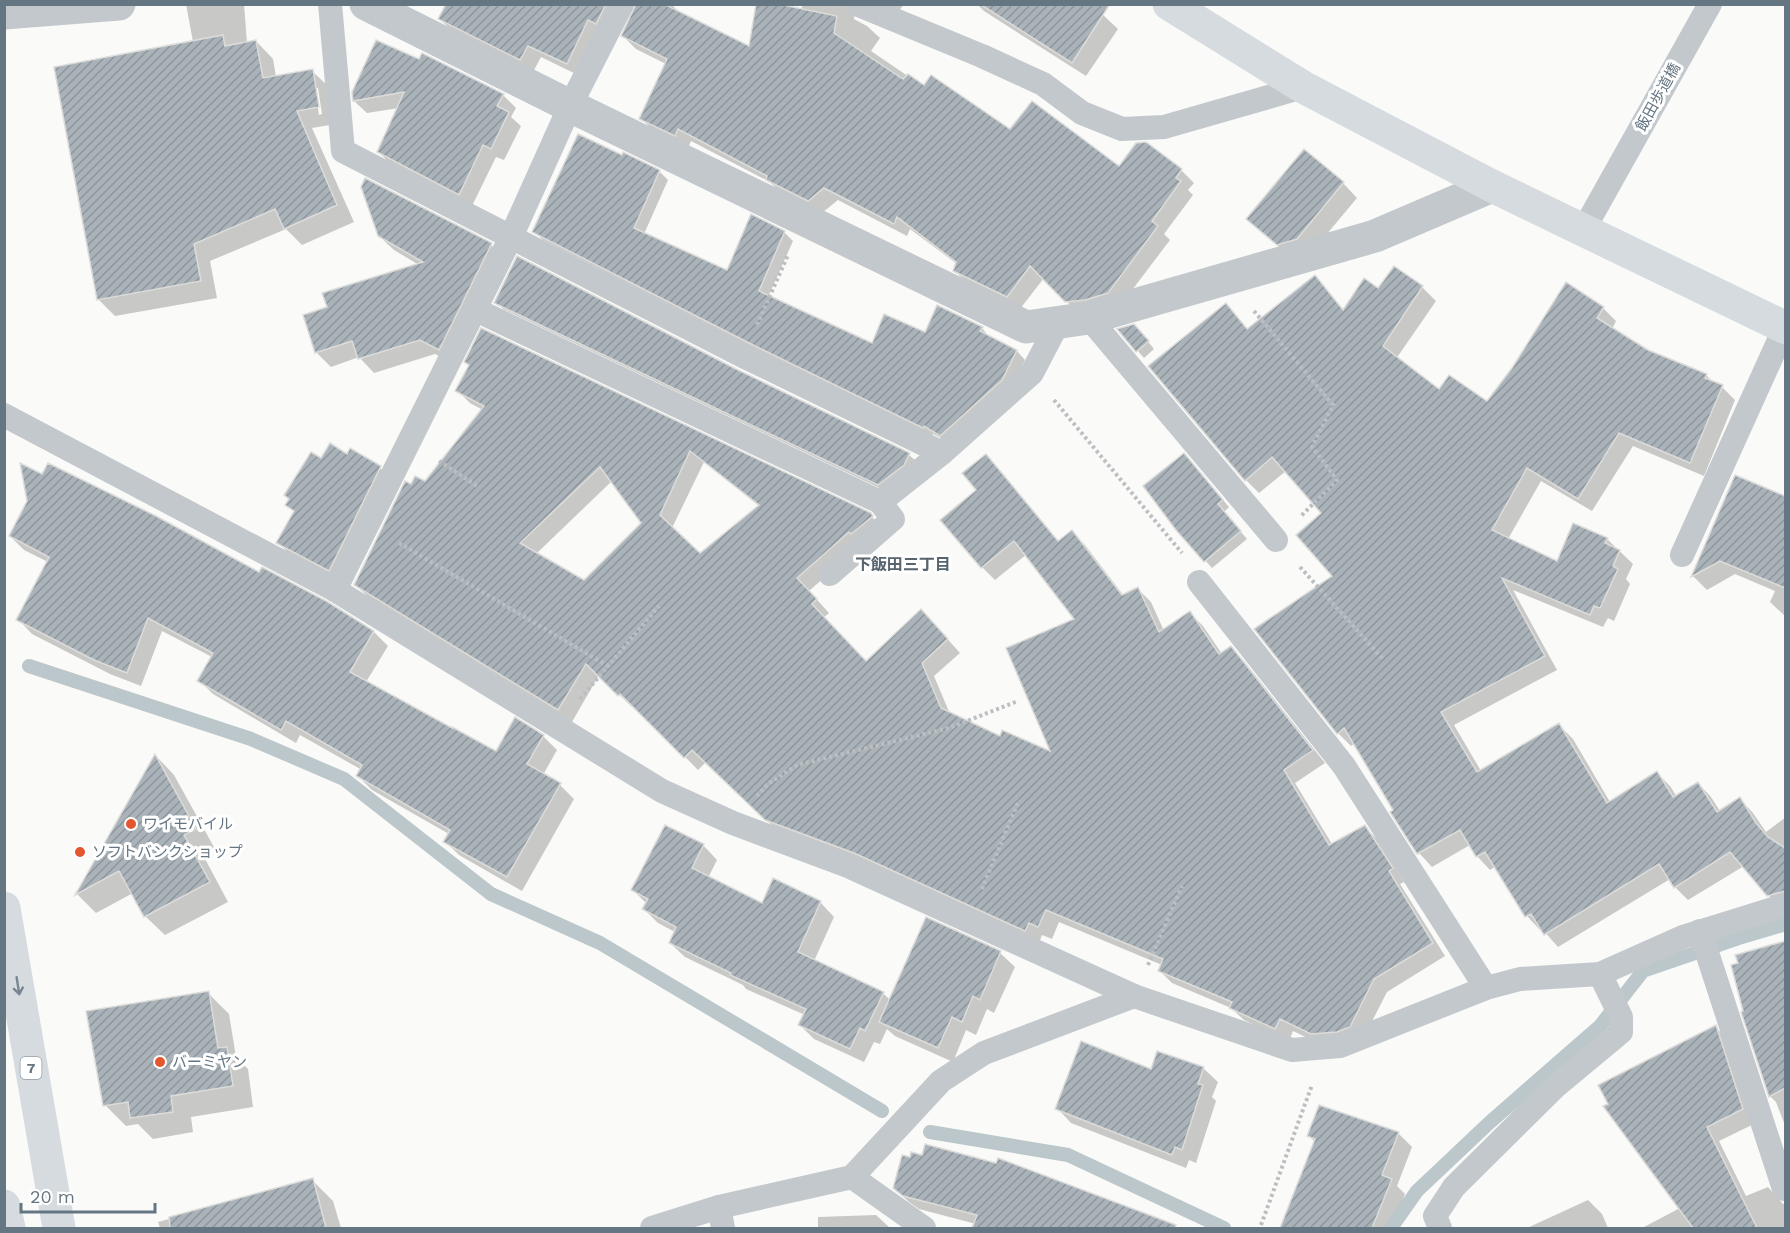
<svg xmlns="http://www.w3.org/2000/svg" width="1790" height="1233" font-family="'Work Sans','Noto Sans JP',sans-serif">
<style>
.shadow{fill:#0003;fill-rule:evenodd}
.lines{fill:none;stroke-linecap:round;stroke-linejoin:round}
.stream{stroke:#bbc7cb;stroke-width:14}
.building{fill:url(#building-hatch);stroke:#dcdcda;stroke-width:1.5;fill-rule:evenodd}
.path{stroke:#bbbfc2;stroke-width:4;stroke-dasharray:3 3;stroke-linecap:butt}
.lane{stroke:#c3c8cc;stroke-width:24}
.street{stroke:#c3c8cc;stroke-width:33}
.secondary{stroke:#d6dbdf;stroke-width:33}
.primary{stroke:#d6dbdf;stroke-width:33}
.oneway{stroke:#768591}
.poi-dot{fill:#e4572e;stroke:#fff;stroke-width:2}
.labels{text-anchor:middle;stroke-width:6;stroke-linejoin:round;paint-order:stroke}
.shield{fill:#fff;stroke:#939fa8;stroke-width:1.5}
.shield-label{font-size:14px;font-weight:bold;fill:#657683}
.street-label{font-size:15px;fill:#657683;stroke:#fff}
.poi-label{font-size:15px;fill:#657683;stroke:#fff;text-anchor:start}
.neighbourhood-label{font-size:16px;font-weight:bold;fill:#57646e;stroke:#fff}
</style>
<defs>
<pattern id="building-hatch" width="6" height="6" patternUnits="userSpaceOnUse" patternTransform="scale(1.5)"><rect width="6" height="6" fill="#aab3b9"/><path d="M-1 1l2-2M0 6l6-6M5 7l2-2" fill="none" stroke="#8e969c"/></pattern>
</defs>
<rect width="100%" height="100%" fill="#fafaf8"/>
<g class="shadow">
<path d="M 186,4 L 244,4 L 247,43 L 256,41 L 273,59 L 276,77 L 312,71 L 330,88 L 336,124 L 312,128 L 354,222 L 302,245 L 286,229 L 210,261 L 217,298 L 115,316 L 98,299 L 193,42 ZM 315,88 L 318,88 L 322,114 L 319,115 Z"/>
<polygon points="447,4 628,4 580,76 541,57 533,72 453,32 440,19"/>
<polygon points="638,4 671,4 682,15 750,48 800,10 804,4 861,4 855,11 854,19 867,26 880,38 871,51 924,87 1011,131 1119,169 1181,170 1194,183 1188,190 1193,195 1164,234 1170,240 1120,306 1080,315 1044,278 1020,309 967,283 954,270 957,264 910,229 907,236 838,200 822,213 780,192 770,182 691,141 688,148 653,131 641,118 666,64 636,49 623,36"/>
<polygon points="879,4 904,4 898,12"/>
<polygon points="977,4 1088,4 1103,15 1118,29 1086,76 984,11"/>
<polygon points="377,42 503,95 516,108 511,117 521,126 504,160 496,157 472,206 391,165 379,152 399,108 367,113 354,101"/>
<polygon points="1304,151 1343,183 1357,198 1311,253 1293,258 1262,233 1248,219"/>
<polygon points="659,171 668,180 644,234 727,272 784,232 793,241 768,297 873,345 926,334 938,307 982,328 990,338 1017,351 1025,360 1011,389 950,443 933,434 932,436 760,352 543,240 534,231"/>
<polygon points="379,236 491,245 505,259 453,363 435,354 374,373 359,357 331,367 316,352 329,308 419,265 394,250"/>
<polygon points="1394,268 1423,288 1436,301 1396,359 1440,392 1487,403 1603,308 1616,321 1612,329 1648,351 1706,375 1715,384 1722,387 1735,400 1704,476 1633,446 1592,511 1541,481 1508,539 1558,563 1607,539 1633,564 1626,579 1630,584 1614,621 1608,618 1603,627 1513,590 1557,670 1454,725 1481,771 1559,725 1573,739 1610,802 1657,773 1670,786 1677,797 1698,783 1711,797 1720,811 1740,799 1753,813 1766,832 1786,817 1786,908 1782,909 1768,895 1744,866 1688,900 1675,887 1670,879 1558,947 1542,929 1540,930 1527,916 1496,866 1490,870 1477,856 1470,845 1432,867 1419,853 1392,812 1395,811 1355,743 1351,746 1338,733 1334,576 1323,514 1286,471 1259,493 1246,480 1150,366 1226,305 1249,330 1315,277 1344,310 1378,290"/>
<polygon points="496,302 736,370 909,455 916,461 886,491 503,309"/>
<polygon points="1120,330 1141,333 1154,349 1144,358"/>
<path d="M 470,366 L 870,515 L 885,530 L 863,544 L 809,591 L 829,613 L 824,617 L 866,662 L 934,624 L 960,653 L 934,676 L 950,714 L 1000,738 L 1052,754 L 1076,619 L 1027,554 L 995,580 L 982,567 L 978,490 L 986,456 L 999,469 L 1059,542 L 1072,532 L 1085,545 L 1124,596 L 1138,589 L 1151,602 L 1164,631 L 1190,613 L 1203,626 L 1222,654 L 1231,648 L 1244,661 L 1325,763 L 1295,783 L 1332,844 L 1365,827 L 1378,840 L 1404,882 L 1400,884 L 1445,956 L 1387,992 L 1363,1039 L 1326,1047 L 1293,1031 L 1289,1041 L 1244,1020 L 1231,1008 L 1172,983 L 1159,970 L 1162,965 L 1059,922 L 1052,939 L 1042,935 L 1039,943 L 780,833 L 706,762 L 698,770 L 634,705 L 632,707 L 599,675 L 572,722 L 368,597 L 355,584 L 412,486 L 425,483 L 483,410 L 470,403 L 457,390 ZM 704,462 L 759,506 L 700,555 L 672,528 ZM 612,481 L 643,523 L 585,582 L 536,554 Z"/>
<polygon points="348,456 380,468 394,482 343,584 292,557 278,542 295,513 287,505 322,460"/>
<polygon points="1191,462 1229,507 1224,512 1247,539 1212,568 1177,529"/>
<polygon points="1736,477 1786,498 1786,617 1770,602 1775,591 1735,574 1707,590 1693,576"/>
<polygon points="10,536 260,574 327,604 374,632 388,646 366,682 496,753 543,736 557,750 543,775 560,785 574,799 522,891 459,855 445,841 449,834 372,790 358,776 362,770 300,735 296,743 213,694 199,680 212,657 162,631 141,686 110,674 32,634 18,619 48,562 24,550"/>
<polygon points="156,756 174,775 215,849 203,855 228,902 165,935 145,916 133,893 96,913 77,894"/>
<polygon points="703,845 717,860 708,878 763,905 820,902 834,917 814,961 883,993 890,1000 927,919 1000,953 1015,967 994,1013 987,1009 976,1035 966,1030 953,1062 895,1036 887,1029 880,1044 874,1042 864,1062 814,1039 800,1025 805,1015 746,989 743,985 685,957 670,943 675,932 658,923 644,909 647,904 633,890"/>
<polygon points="1786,943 1786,1128 1776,1102 1770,1096 1745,1012 1740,964 1737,956"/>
<polygon points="208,993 229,1014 236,1057 248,1069 253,1107 191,1117 193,1132 153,1139 138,1124 126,1126 105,1105"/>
<polygon points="1715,1027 1729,1040 1756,1123 1719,1141 1746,1196 1768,1187 1783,1204 1786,1204 1786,1228 1642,1228 1680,1208"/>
<polygon points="1203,1068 1218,1082 1212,1097 1216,1101 1196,1163 1189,1160 1186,1168 1071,1123 1057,1108 1151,1071"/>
<polygon points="1398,1133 1412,1147 1397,1186 1405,1194 1392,1228 1281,1228 1315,1142 1309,1136"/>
<polygon points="312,1180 333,1201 341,1228 160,1228 158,1222"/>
<polygon points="894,1188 1175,1226 1177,1228 974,1228 976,1224 919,1209 909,1202"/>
<polygon points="1588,1200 1602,1214 1608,1228 1527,1228"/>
<polygon points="876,1215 890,1228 818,1228 818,1217"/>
</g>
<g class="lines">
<g class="stream">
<polyline points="29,666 251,739 344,779 491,894 600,943 882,1111"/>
<polyline points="930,1132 1068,1155 1224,1228"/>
<polyline points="1391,1228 1417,1191 1489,1123 1600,1026 1643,971 1742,937 1786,924"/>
</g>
</g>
<g class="building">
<polygon points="446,4 606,4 596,24 588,20 567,64 528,46 520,60 438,19"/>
<polygon points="636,4 664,4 749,46 756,4 778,4 837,16 834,33 903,79 908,74 924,85 931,75 1010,129 1032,101 1119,166 1136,143 1146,142 1182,169 1176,178 1181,181 1152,221 1158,226 1108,293 1085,300 1065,302 1030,266 1007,297 953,271 956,262 897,217 894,224 824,188 808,201 766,180 767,176 678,129 675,136 639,119 667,59 621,36"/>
<polygon points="980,4 1110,4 1072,63"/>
<polygon points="223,35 225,46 256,40 263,78 313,69 319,107 297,111 337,205 284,229 275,209 194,244 201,281 97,300 54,67"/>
<polygon points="376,40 419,59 422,53 504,94 497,106 509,112 491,149 483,145 459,195 377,152 404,92 353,101 352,92"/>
<polygon points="578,134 622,155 623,152 660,170 634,228 727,270 751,214 785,231 759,291 872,343 884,314 925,332 937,305 983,327 980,331 1017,350 1002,380 940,436 924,426 923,428 749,343 532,232"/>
<polygon points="1304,149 1344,182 1297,239 1277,245 1246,219"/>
<polygon points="365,178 492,243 439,350 420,340 358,359 352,341 315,353 303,315 327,307 322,293 423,262 378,236 361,187"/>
<polygon points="517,256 736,369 910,453 904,465 878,485 494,303"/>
<polygon points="1394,266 1423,286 1383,346 1439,389 1449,375 1487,401 1512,368 1566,282 1604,307 1597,318 1648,350 1707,374 1705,378 1723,385 1690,463 1619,433 1578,499 1527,468 1492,530 1557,561 1573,523 1608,538 1605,543 1620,550 1613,566 1618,569 1600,608 1594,606 1590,615 1502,578 1545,656 1441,712 1477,772 1559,723 1607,803 1657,771 1673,797 1698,782 1717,812 1740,797 1756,823 1768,837 1785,848 1785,891 1767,896 1730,852 1674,888 1659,864 1544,935 1531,914 1525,917 1485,852 1476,857 1460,830 1417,854 1390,812 1393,810 1344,728 1337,734 1254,629 1332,576 1296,535 1321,513 1272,457 1245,481 1148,366 1226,303 1247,329 1315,275 1343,310 1364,278 1378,288"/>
<polygon points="1134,324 1149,341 1136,352 1117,329"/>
<path d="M 481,328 L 871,513 L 873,516 L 851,534 L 849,532 L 797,578 L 817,599 L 812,604 L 866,661 L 921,609 L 948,639 L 922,663 L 941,708 L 1000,736 L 1002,730 L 1050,751 L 1006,648 L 1074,619 L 1014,541 L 981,568 L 940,520 L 976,490 L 962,473 L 986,454 L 1058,541 L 1072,530 L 1122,595 L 1138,587 L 1159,632 L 1190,611 L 1219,654 L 1231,646 L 1313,750 L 1284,770 L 1329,845 L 1365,825 L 1393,868 L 1389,871 L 1433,943 L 1374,979 L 1350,1027 L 1337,1032 L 1311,1034 L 1280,1019 L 1275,1029 L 1229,1008 L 1232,1002 L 1158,971 L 1163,959 L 1046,910 L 1038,927 L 1029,923 L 1025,931 L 854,853 L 765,820 L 692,750 L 684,758 L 620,694 L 618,696 L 586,664 L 558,710 L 354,585 L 405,481 L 411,484 L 415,476 L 425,481 L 484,406 L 455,391 L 469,365 L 464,362 ZM 690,451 L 759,505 L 700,553 L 660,515 ZM 600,467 L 641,523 L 584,580 L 520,543 Z"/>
<polygon points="330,443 347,454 350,448 381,466 329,571 276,543 294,511 285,505 289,499 284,495 311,452 321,458"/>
<polygon points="1184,453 1223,500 1218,504 1241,531 1204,562 1176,530 1143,486"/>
<polygon points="20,463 42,474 48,463 156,516 259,572 262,567 328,602 374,631 350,672 452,728 452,727 496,751 515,717 544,735 527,764 561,783 507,877 443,842 450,830 356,776 362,765 286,721 281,730 197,681 213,653 148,618 127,673 94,660 16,620 49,557 9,536 27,501"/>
<polygon points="1735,475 1785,496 1785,588 1720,561 1691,577"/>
<polygon points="155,754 196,829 184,835 210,882 144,917 119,871 75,895"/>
<polygon points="665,825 704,844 692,868 762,903 773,878 821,901 798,952 884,992 865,1031 860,1028 850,1049 798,1025 806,1009 730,975 731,973 669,943 676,927 642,909 648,899 631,890"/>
<polygon points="926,917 1001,951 980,1000 973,996 962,1022 952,1017 938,1048 879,1022"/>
<polygon points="1785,941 1785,1088 1769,1097 1741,1012 1743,1011 1731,965 1738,963 1735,955"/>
<polygon points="209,991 218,1048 227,1047 233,1086 171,1096 173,1112 130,1118 128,1102 103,1106 86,1011"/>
<polygon points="1716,1025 1743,1109 1707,1127 1757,1228 1693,1228 1603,1106 1608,1104 1598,1085"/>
<polygon points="1081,1041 1151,1069 1157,1051 1204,1067 1198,1084 1203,1085 1182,1150 1175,1147 1172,1155 1055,1109"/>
<polygon points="1319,1105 1399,1132 1382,1175 1392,1179 1372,1228 1280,1228 1315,1139 1307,1136"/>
<polygon points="925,1144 996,1163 998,1158 1176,1225 1175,1228 972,1228 977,1215 903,1196 893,1188 902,1155 910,1157 911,1152 922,1155"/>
<polygon points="313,1178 326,1228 170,1228 169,1217"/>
</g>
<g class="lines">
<g class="path">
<polyline points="1254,311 1333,405 1312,447 1337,480 1301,516"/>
<polyline points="757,325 788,255"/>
<polyline points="1054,400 1182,553"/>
<polyline points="439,461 477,486"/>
<polyline points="399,543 608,666"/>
<polyline points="1300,567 1384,660"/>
<polyline points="580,699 659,606"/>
<polyline points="757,796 768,784 797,765 949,728 1018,701"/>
<polyline points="982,889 1019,800"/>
<polyline points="1148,965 1182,886"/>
<polyline points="1261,1225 1312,1085"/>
</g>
<g class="lane">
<polyline points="330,4 343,151 743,356 942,453"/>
<polyline points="856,4 982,56 1043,84 1082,113 1122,129 1164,127 1303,87"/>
<polyline points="1584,229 1710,4"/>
<polyline points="474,309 880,502 942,453 1032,373 1058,323"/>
<polyline points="1089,318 1276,540"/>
<polyline points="4,415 335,590 662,791 733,823 848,866 1134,996 1292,1050 1340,1046 1486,988 1520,979 1600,974"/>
<polyline points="1682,555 1785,327"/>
<polyline points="830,574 893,519 880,502"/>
<polyline points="1199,582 1344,766 1486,988"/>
<polyline points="335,590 511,237 570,106 622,4"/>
<polyline points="1700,931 1784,1189"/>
<polyline points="852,1177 924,1228"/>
<polyline points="719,1207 723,1228"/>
<polyline points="652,1228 719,1207 852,1177 941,1081 984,1053 1134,996"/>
<polyline points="1440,1228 1435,1216 1454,1187 1556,1086 1621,1032 1621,1017 1600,974 1683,937 1786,905"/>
</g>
<g class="street">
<polyline points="366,4 570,106 1026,327 1089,318 1375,236 1492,186"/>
<polyline points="4,13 119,4"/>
</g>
<polyline class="secondary" points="1169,4 1303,87 1492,186 1786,328"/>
<g class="primary">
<polyline points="4,908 59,1228"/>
<polyline points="4,1206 9,1228"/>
</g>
</g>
<defs><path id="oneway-shaft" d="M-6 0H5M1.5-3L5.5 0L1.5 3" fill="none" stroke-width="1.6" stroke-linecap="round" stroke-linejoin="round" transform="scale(1.5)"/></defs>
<use class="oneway" href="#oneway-shaft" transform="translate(18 986) rotate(81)"/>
<g class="poi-dot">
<circle cx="131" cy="824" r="6"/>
<circle cx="80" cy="852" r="6"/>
<circle cx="160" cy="1062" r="6"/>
</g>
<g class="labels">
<rect class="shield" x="20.5" y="1057" width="21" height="22" rx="4.5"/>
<g class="shield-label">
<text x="31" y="1073">7</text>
</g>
<g class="street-label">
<text transform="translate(1658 97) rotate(-61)" y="5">飯田歩道橋</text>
</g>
<g class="poi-label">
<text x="143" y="829">ワイモバイル</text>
<text x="92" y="857">ソフトバンクショップ</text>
<text x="172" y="1067">バーミヤン</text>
</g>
<g class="neighbourhood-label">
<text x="903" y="570">下飯田三丁目</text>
</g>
</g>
<rect width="1790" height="1233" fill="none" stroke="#657683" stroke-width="12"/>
<path d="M21 1203v9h134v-9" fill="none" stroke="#657683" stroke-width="3"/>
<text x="30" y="1203" font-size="18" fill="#657683" stroke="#ffffff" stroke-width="4.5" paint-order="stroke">20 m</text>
</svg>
